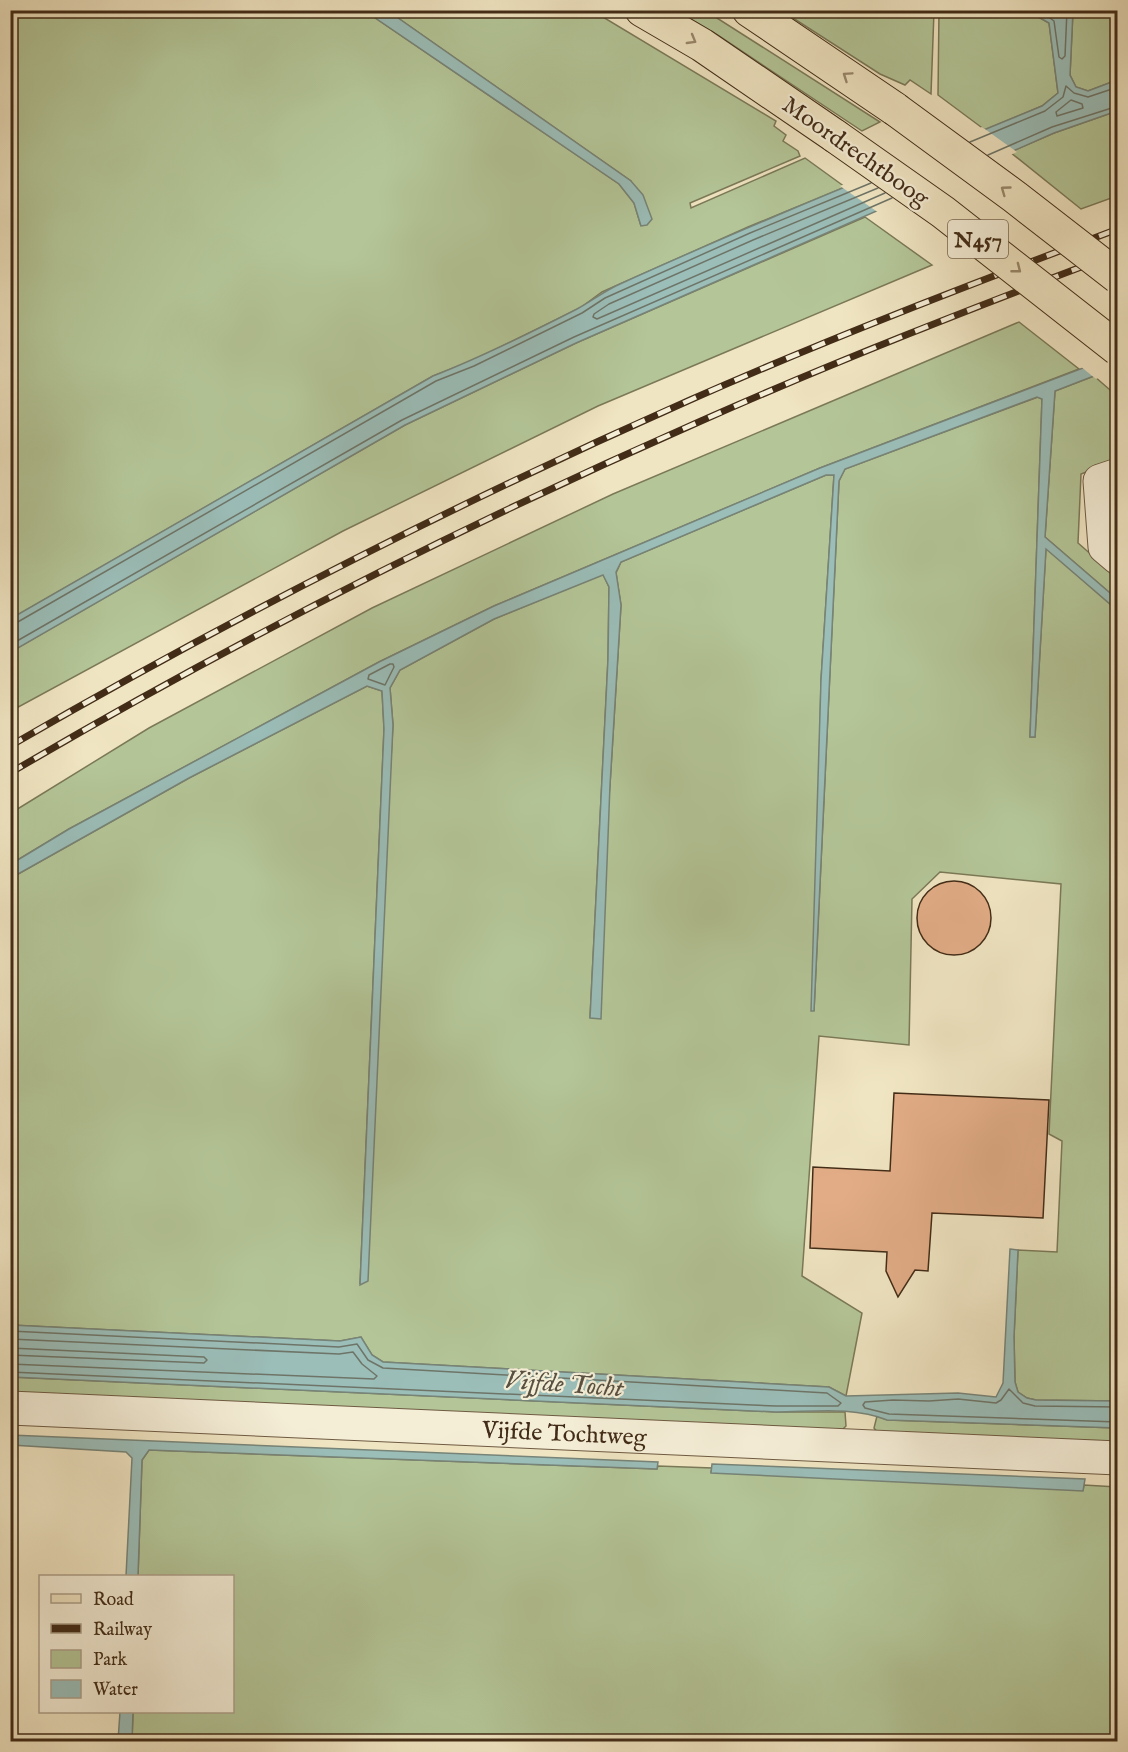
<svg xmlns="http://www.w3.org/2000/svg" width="1128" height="1752" font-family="'IM FELL English',serif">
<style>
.green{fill:#b4c698;stroke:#7b7958;stroke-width:1.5}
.water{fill:#9bbeb9;stroke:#778478;stroke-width:1.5}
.pier{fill:#f0e5c2}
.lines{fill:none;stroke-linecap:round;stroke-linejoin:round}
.shore{stroke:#6e7568;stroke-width:1.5}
.building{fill:#e1ac86;stroke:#422c17;stroke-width:1.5}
.minor-casing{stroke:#6e5a42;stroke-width:35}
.major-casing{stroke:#422c17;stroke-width:35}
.minor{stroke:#f5eed7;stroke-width:33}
.major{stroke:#f0e5c2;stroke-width:33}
.rail-casing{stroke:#422c17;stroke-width:7}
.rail{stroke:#f5eed7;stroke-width:4.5;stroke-dasharray:14;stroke-linecap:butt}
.major-bridge-casing{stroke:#422c17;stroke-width:35;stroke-linecap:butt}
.major-bridge{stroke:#f0e5c2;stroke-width:33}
.oneway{stroke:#99886c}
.labels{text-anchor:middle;stroke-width:4.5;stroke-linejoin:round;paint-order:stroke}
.shield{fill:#f5eed7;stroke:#786651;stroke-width:1.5}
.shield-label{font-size:22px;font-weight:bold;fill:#422c17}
.street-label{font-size:24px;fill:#422c17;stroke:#f5eed7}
.water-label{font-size:26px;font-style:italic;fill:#585040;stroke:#f5eed7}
</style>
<rect width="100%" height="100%" fill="#f0e5c2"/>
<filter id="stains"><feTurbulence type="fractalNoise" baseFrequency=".00333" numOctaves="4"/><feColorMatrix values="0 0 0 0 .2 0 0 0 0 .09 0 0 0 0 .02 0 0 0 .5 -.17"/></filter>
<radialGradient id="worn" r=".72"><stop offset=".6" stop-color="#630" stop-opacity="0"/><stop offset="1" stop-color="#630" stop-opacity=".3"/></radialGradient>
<g class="green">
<polygon points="11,11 365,11 619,184 634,203 641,226 631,181 388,11 593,11 776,121 774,126 786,135 783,141 798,151 800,156 690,203 691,208 805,158 845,187 748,227 602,292 580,308 472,361 433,376 11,619"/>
<polygon points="677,11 706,11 880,122 862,131 719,36"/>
<polygon points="782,11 934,11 931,94 910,80 905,85 880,74"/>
<polygon points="939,11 1028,11 1049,23 1058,93 1042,106 985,130 938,95"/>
<polygon points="1073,11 1117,11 1117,80 1088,91 1076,87 1070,75"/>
<polygon points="1117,111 1117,196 1081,209 1010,152 1054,133"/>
<polygon points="865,217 932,265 598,406 343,531 11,711 10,652 405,425 576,343"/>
<polygon points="1019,322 1079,369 820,468 494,606 379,662 69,829 11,864 11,813 149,728 372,608 613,494"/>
<polygon points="1094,376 1117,396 1117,460 1081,474 1078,543 1117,577 1117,599 1045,537 1055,391"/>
<polygon points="1038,397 1042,399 1030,737 1035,737 1046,548 1117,610 1117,1401 1036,1400 1027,1398 1018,1392 1015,1382 1014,1337 1018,1250 1057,1252 1062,1141 1049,1134 1061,884 940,872 912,899 909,1045 819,1036 802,1276 862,1313 846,1396 829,1387 383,1362 372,1355 361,1337 340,1341 11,1325 11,878 189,778 367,686 382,691 384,729 360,1284 393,725 390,688 400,670 494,619 603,574 609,587 608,659 590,1018 610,785 621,605 616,573 621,562 826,475 834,475 821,680 814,1011 839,481 845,469"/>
<polygon points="11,1377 776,1412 845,1412 846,1426 840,1432 11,1398"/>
<polygon points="877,1416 888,1420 1117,1428 1117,1448 878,1433 874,1428"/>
<polygon points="149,1450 657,1469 658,1466 712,1468 711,1472 1083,1490 1084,1485 1117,1487 1117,1741 132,1742 133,1712 232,1712 232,1576 138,1576 142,1460"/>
</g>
<g class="water">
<polygon points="365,11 388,11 631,181 643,195 652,219 647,225 641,226 634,203 619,184"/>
<path d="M 1028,11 L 1073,11 L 1070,75 L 1076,87 L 1088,91 L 1117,80 L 1117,111 L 1054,133 L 576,343 L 405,425 L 11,652 L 10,619 L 433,376 C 482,357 530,333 577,309 C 592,301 604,291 620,284 C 759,221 901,164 1042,106 L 1058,93 L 1049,23 Z"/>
<polygon points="1117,355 1117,367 1055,391 1045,537 1117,599 1117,610 1046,549 1035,737 1030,737 1042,399 1037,397 845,469 839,481 814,1011 811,1011 821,680 834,475 826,475 621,562 616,572 621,605 610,785 601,1019 590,1018 608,659 609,587 603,575 494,619 400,670 390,688 393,725 368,1281 360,1285 384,729 382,691 367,686 189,778 11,878 11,864 69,829 379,662 494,606 820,468"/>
<path d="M 1010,1249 L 1018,1250 L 1014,1337 L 1015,1382 L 1018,1392 L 1027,1398 L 1036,1400 L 1117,1401 L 1117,1428 L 887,1420 C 853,1406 812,1412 776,1412 L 11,1377 L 11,1325 L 340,1341 L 361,1337 L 372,1355 L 383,1362 L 829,1387 L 846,1396 L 958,1393 L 996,1397 L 1003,1383 Z"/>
<polygon points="10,1435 658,1462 657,1469 149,1450 142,1460 138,1576 126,1576 132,1458 126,1452 11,1445"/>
<polygon points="712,1464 1085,1479 1083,1491 711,1473"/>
<polygon points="120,1712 133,1712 132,1741 118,1741"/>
</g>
<g class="pier">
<polygon points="982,127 1017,152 879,213 840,186"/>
<polygon points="1118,352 1118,370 1096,379 1080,366"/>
</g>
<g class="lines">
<g class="shore">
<polyline points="1039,10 1054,21 1059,57 1062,59 1065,56 1067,10"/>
<polygon points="1071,100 1082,104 1083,108 1057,116 1056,112"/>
<polyline points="970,142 1045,111 1063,97 1066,86 1074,93 1088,97 1118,87"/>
<polyline points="988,155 1052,127 1118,106"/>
<polyline points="878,188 753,240 609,304 594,314 593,317 597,319 885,193"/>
<polyline points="10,624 16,623 436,381 474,366 582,313 605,298 750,233 871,183"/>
<polyline points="10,645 402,420 574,337 892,198"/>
<polygon points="390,664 393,664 394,667 385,685 368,679 369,675"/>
<polyline points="10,1331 339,1347 357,1344 368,1360 383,1368 827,1393 841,1403 838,1406 776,1406 10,1372"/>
<polyline points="10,1339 339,1354 353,1352 362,1364 377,1376 374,1379 10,1364"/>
<polyline points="10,1348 204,1357 207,1360 204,1363 10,1355"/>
<polyline points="1118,1407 1035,1406 1023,1403 1009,1389 1001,1400 996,1403 958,1399 929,1401 893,1400 865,1402 863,1405 865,1408 889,1414 1118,1422"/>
</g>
</g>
<g class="building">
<circle cx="954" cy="918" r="37"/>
<polygon points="894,1093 1049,1100 1043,1218 932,1213 928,1271 915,1270 898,1297 886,1271 887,1252 810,1248 813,1167 890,1171"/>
</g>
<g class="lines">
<g class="minor-casing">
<g id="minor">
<polyline points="1118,475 1100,481 1105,547 1118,558"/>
<path id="s1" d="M 10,1408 L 1118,1458"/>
</g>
</g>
<g class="major-casing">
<g id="major">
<polyline points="642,10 702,45 835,136"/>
<polyline points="749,10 895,109"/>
</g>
</g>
<use href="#minor" class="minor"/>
<use href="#major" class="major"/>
<g class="rail-casing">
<g id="rail">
<path d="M 10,746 C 231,618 457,503 690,400 C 830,338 974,283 1118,229"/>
<path d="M 10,773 C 233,642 464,525 701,421 C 838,360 978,306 1118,253"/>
</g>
</g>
<use href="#rail" class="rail"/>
<g class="major-bridge-casing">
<g id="major-bridge">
<polyline points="895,109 1015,197 1118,277"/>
<polyline points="835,136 943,212 1118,349"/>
</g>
</g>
<use href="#major-bridge" class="major-bridge"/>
</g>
<defs><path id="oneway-chevron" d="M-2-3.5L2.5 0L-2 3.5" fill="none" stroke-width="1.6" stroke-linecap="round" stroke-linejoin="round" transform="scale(1.5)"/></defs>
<g class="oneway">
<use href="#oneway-chevron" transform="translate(692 40) rotate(30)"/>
<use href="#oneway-chevron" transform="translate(847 76) rotate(-146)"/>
<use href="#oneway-chevron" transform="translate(1005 190) rotate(-144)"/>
<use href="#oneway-chevron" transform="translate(1017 269) rotate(38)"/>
</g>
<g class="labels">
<rect class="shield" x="948" y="220" width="60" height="38" rx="4.5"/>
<g class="shield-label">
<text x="978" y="247">N457</text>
</g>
<g class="street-label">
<text transform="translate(856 151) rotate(35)" y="8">Moordrechtboog</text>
<text dy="8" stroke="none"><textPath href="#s1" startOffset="555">Vijfde Tochtweg</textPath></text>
</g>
<g class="water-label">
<text transform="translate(564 1383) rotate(4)" y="9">Vijfde Tocht</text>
</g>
</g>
<rect width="1128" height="1752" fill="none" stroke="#f0e5c2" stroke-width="36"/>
<rect x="12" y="12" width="1104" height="1728" fill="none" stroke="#422c17" stroke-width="3"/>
<rect x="18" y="18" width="1092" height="1716" fill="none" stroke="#422c17" stroke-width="1.5"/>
<rect x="39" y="1575" width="195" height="138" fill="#f5eed7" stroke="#ada08a" stroke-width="1.5"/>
<rect x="51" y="1594" width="30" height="9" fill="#f0e5c2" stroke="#ada08a" stroke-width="1.5"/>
<text x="93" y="1605" font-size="18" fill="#422c17">Road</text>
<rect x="51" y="1624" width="30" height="9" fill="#422c17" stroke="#ada08a" stroke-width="1.5"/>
<text x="93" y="1635" font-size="18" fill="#422c17">Railway</text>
<rect x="51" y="1650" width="30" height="18" fill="#b4c698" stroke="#ada08a" stroke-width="1.5"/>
<text x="93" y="1665" font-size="18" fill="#422c17">Park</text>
<rect x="51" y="1680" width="30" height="18" fill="#9bbeb9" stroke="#ada08a" stroke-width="1.5"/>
<text x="93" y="1695" font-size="18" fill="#422c17">Water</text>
<rect width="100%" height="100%" filter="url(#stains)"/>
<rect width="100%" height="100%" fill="url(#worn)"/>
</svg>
